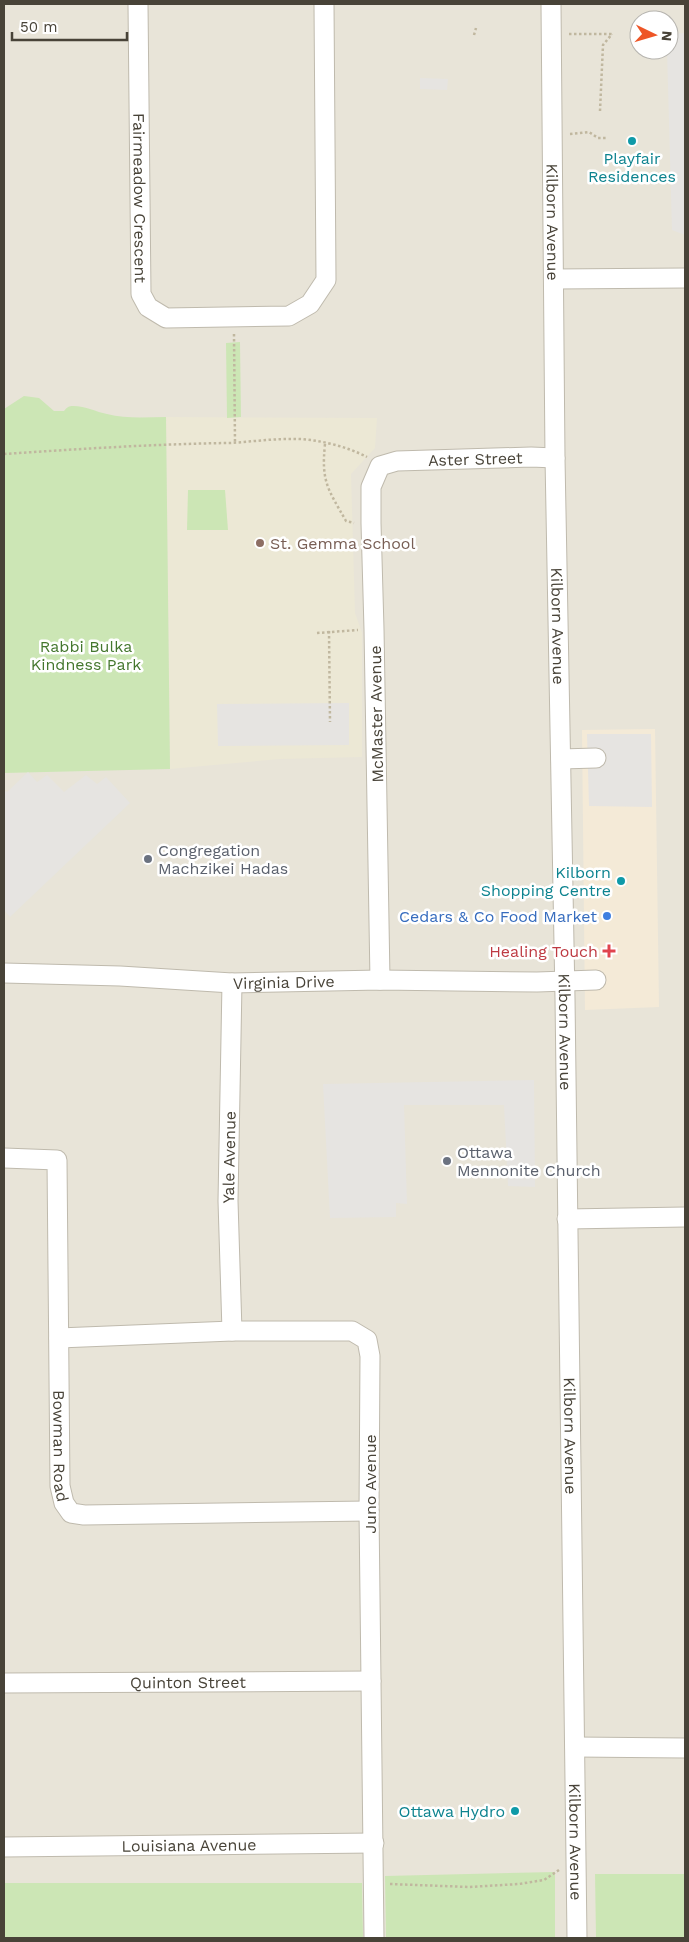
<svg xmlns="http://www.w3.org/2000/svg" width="689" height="1942" font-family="'Work Sans',sans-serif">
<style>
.residential{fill:#e8e4d8;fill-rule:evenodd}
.commercial{fill:#f4ead7}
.education{fill:#ece8d5}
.green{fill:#cce6b5}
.parking{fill:#e6e4e1}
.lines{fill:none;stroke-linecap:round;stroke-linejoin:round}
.minor-casing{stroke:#bfbaad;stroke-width:21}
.path{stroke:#c0b79f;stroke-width:2.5;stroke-dasharray:2.5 2.5;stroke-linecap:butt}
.minor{stroke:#fff;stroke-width:19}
.culture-dot{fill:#0f9aa8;stroke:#fff;stroke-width:2}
.education-dot{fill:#8d6e63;stroke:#fff;stroke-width:2}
.worship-dot{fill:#6b7280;stroke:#fff;stroke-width:2}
.shop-dot{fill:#3f7fe0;stroke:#fff;stroke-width:2}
.health-dot{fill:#e0444e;stroke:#fff;stroke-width:2}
.labels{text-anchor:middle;stroke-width:5;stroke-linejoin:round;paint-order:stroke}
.culture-label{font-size:16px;fill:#0d838f;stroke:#fff;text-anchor:end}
.street-label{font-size:16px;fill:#484338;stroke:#fff}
.education-label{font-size:16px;fill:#785e54;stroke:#fff;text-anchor:start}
.park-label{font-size:16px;fill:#44772e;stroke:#fff}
.worship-label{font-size:16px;fill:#5b616d;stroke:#fff;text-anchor:start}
.shop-label{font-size:16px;fill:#366cbe;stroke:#fff;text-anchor:end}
.health-label{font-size:16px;fill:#be3a42;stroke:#fff;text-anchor:end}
</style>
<rect width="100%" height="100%" fill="#f4f2ea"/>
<path class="residential" d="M 4,4 L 685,4 L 685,1874 L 596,1874 L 596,1938 L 4,1938 ZM 639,20 L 669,20 L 669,50 L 639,50 Z"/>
<polygon class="commercial" points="655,729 659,1007 585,1010 582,730"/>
<polygon class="education" points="166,417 377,418 375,448 351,474 355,613 362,633 362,757 280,759 170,769"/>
<g class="green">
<polygon points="240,342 241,417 227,418 226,343"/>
<path d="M 24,396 L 39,398 L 54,411 L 64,411 C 67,407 69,406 73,406 C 86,406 96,412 107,414 C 126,419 147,417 166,417 L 170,769 L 4,773 L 4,409 Z"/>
<polygon points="188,490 225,490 228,530 187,530"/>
<polygon points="555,1872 555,1938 386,1938 385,1876"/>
<polygon points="595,1874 685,1874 685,1938 596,1938"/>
<polygon points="4,1883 362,1883 363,1938 4,1938"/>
</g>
<g class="parking">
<polygon points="685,33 685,235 672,230 667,50 669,50 669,34"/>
<polygon points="420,78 448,79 447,90 420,89"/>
<polygon points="349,703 349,745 218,746 217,704"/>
<polygon points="587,734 651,734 652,807 589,806"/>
<polygon points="28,772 37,782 47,775 64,792 86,775 97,784 106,777 130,803 10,917 4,910 4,790 7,792"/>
<polygon points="534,1080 535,1187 508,1186 504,1105 404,1105 407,1204 396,1203 396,1217 330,1218 323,1084"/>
</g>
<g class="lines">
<g class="minor-casing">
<g id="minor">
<path id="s1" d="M 138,4 L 141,294 L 148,307 L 166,318 L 289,316 L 310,304 L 326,280 L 324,4"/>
<path id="s2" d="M 551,4 L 555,458 L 565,998 L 577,1938"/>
<polyline points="555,279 685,278"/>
<polyline points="561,759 596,758"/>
<path id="s3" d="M 4,973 L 120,976 L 232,983 L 380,980 L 537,982 L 596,980"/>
<path id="s4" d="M 380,980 L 374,629 L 371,523 L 371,487 L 380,466 L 397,461 L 531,457 L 555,458"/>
<path id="s5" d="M 4,1158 L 57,1160 L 60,1486 L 64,1503 L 71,1513 L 84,1515 L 369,1511"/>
<polyline points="567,1219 685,1217"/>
<path id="s6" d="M 232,1331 L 228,1201 L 232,983"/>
<polyline points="59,1338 232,1331 352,1331 367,1340 370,1356 369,1511 374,1938"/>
<path id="s7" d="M 4,1683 L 371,1681"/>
<polyline points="575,1747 685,1748"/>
<path id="s8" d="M 4,1847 L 374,1843"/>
</g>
</g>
<g class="path">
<polyline points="569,34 612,34"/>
<polyline points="474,35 476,28"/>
<polyline points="600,111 603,45 612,34"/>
<polyline points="570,134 589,132 598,138 606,138"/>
<polyline points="234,334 235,443"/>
<path d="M 325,444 C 321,482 328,489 346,521 L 354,523"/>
<path d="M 4,454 C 79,449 154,444 229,443 C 249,442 269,439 290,439 C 314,438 346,446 367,457"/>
<polyline points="329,631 330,722"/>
<polyline points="317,633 358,630"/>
<polyline points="390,1884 469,1887 519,1884 544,1880 559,1870"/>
</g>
<use href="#minor" class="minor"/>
</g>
<g class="culture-dot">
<circle cx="632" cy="141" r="5"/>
<circle cx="621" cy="881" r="5"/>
<circle cx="515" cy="1811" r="5"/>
</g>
<circle class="education-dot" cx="260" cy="543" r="5"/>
<g class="worship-dot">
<circle cx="148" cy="859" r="5"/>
<circle cx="447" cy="1161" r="5"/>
</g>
<circle class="shop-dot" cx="607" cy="916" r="5"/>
<path class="health-dot" d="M606.5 943.5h5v5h5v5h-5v5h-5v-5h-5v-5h5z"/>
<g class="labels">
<g class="culture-label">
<text x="632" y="164" text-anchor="middle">Playfair<tspan x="632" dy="18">Residences</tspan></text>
<text x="611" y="878">Kilborn<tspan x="611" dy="18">Shopping Centre</tspan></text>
<text x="505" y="1817">Ottawa Hydro</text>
</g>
<g class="street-label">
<text dy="6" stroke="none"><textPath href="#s1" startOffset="194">Fairmeadow Crescent</textPath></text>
<text dy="6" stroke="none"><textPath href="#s2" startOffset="218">Kilborn Avenue</textPath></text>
<text dy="6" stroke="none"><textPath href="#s4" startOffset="612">Aster Street</textPath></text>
<text dy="6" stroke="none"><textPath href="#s2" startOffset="622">Kilborn Avenue</textPath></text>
<text transform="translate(376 714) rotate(-91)" y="6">McMaster Avenue</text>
<text dy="6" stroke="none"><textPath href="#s3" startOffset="280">Virginia Drive</textPath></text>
<text dy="6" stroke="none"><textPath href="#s2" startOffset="1028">Kilborn Avenue</textPath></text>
<text dy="6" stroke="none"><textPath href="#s6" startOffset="174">Yale Avenue</textPath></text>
<text dy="6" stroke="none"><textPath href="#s2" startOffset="1432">Kilborn Avenue</textPath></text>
<text dy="6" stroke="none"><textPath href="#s5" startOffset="339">Bowman Road</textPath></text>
<text transform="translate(370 1484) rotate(-90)" y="6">Juno Avenue</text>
<text dy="6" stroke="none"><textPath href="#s7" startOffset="184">Quinton Street</textPath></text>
<text dy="6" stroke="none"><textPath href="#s2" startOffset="1838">Kilborn Avenue</textPath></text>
<text dy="6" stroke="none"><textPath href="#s8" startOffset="185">Louisiana Avenue</textPath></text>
</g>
<g class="education-label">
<text x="270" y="549">St. Gemma School</text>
</g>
<g class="park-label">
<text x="86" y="652">Rabbi Bulka<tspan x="86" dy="18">Kindness Park</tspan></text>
</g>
<g class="worship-label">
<text x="158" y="856">Congregation<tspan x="158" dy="18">Machzikei Hadas</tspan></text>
<text x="457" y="1158">Ottawa<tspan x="457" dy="18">Mennonite Church</tspan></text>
</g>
<g class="shop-label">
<text x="597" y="922">Cedars &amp; Co Food Market</text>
</g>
<g class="health-label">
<text x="598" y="957">Healing Touch</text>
</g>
</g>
<rect width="689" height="1942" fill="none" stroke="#484338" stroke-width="10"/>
<g transform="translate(654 35) rotate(95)"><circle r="24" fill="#ffffff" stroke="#b6b4af"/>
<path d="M0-4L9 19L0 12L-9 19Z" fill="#ee5627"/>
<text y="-8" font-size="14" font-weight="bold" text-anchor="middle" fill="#484338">N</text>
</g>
<path d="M12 32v8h115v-8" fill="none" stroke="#484338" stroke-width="2.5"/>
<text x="20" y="32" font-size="15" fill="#484338" stroke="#ffffff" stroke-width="4" paint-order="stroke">50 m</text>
</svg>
